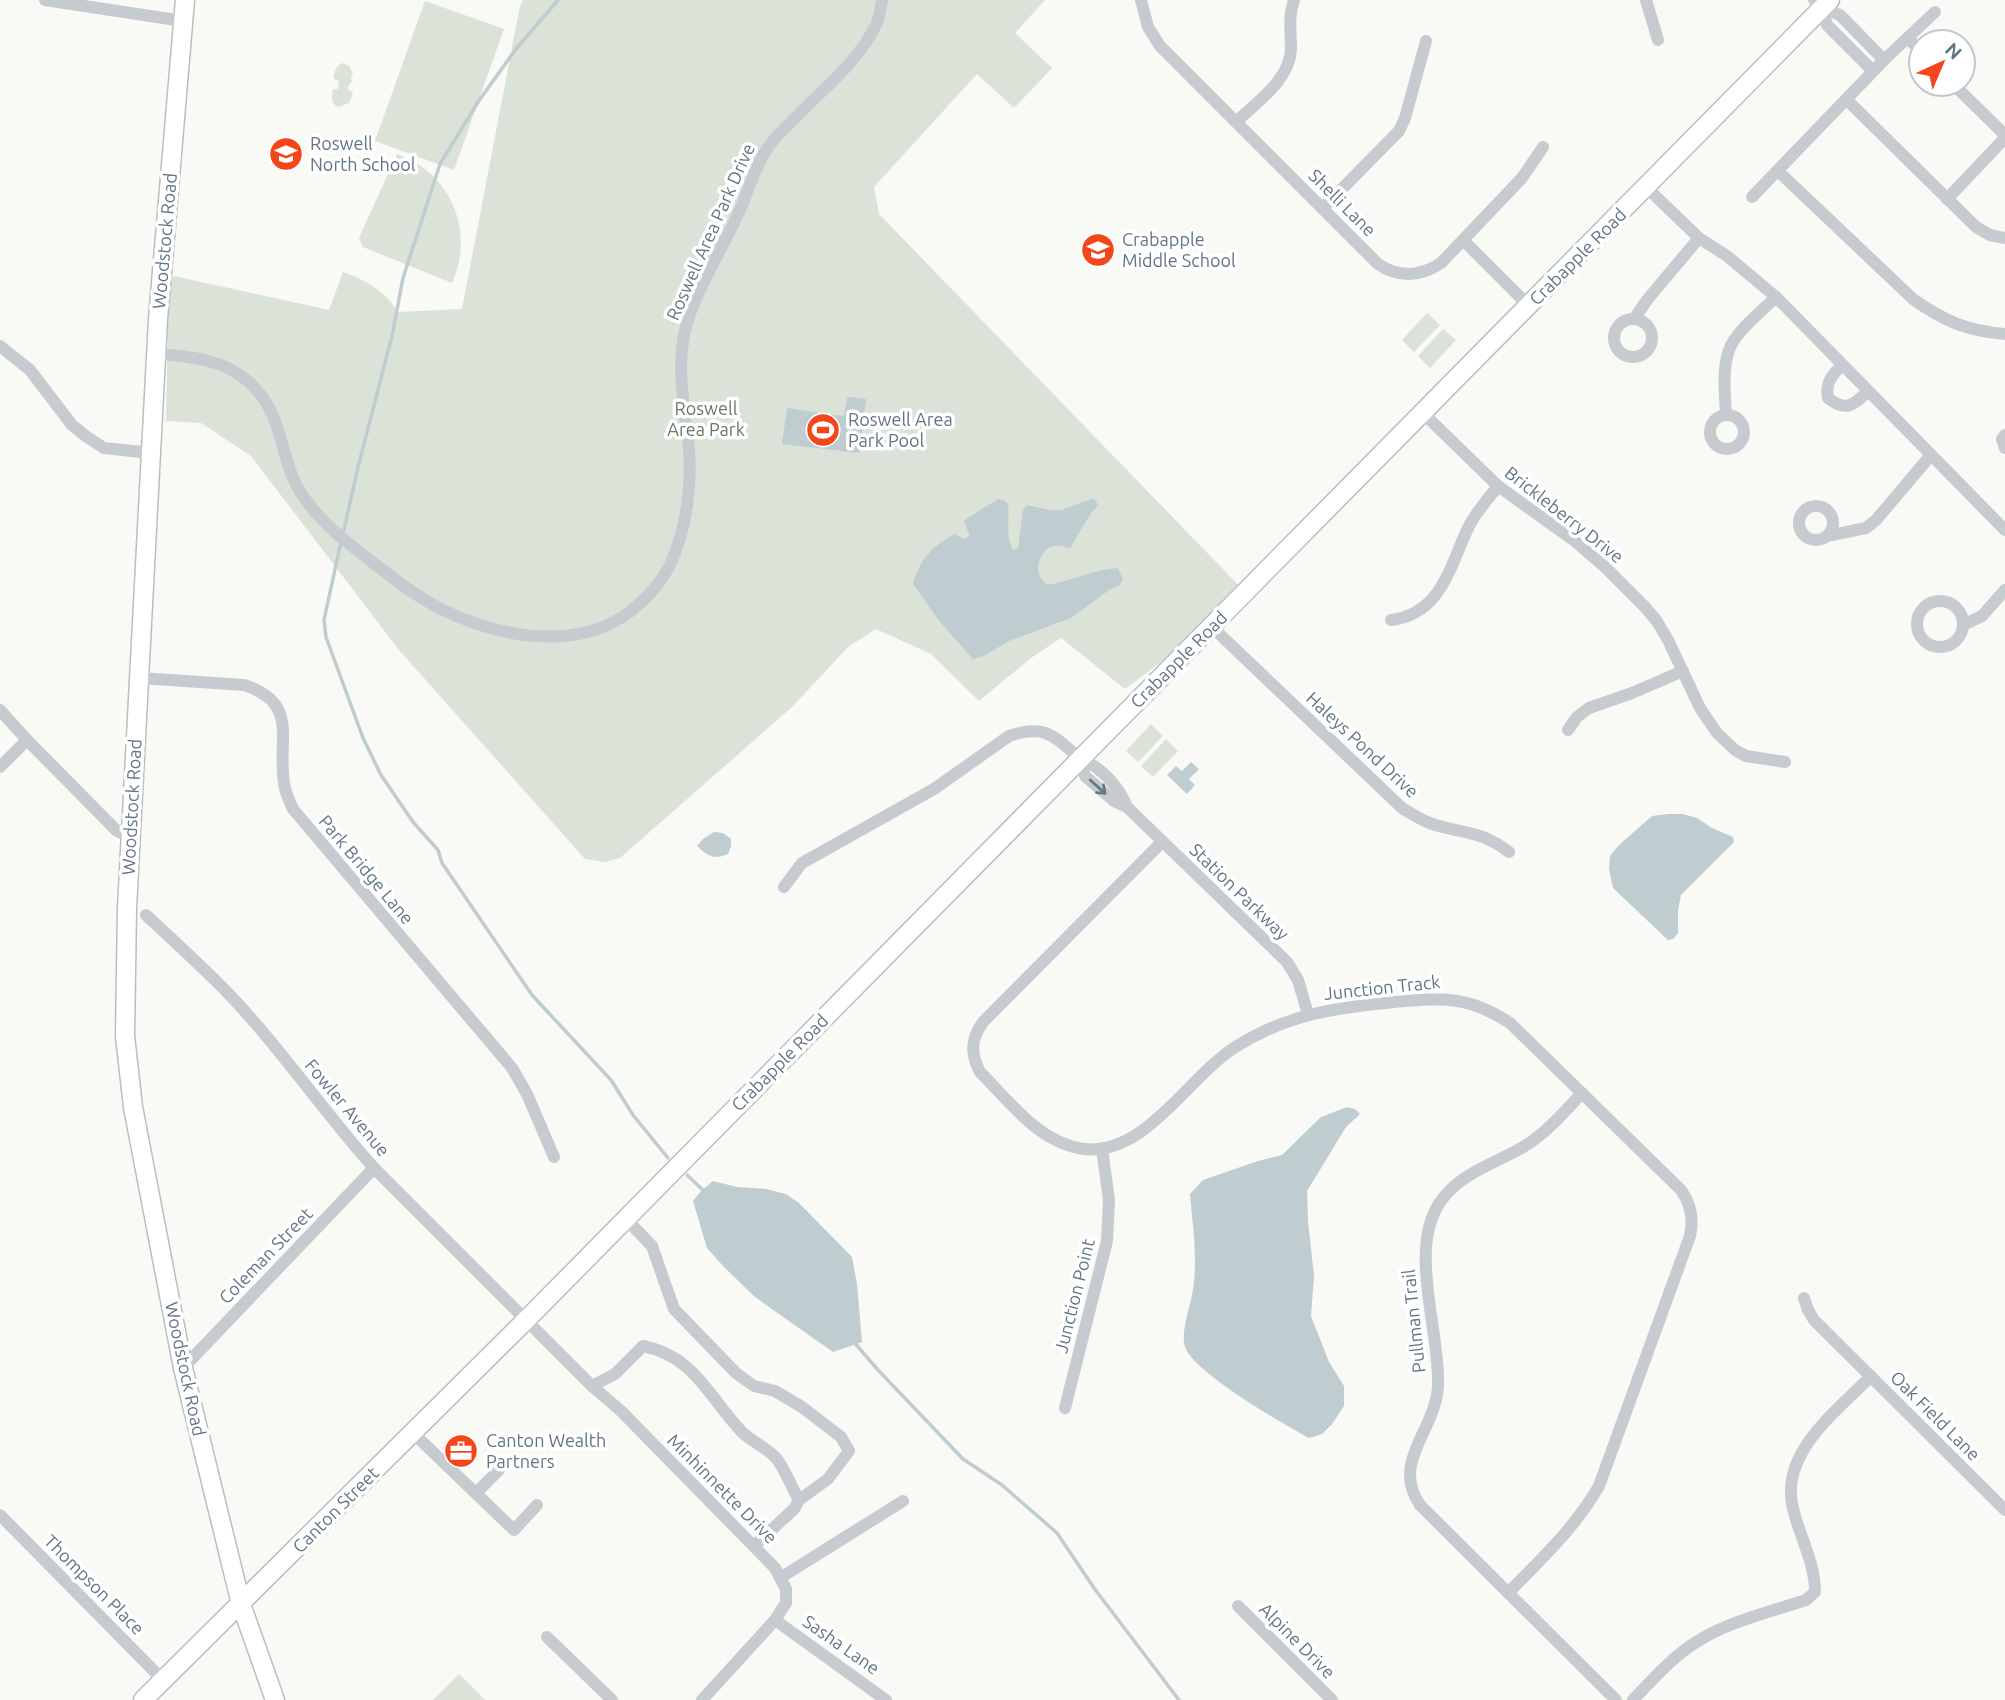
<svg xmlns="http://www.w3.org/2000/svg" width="2005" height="1700" font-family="Ubuntu,sans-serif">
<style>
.green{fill:#dbe2d7}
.water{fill:#bfccd0}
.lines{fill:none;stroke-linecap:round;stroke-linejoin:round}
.stream{stroke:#bfccd0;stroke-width:3.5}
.secondary-casing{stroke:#b8bfc3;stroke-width:21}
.street{stroke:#c6cbcf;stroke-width:12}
.secondary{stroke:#fff;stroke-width:18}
.oneway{stroke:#667a88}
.labels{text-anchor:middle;stroke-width:7;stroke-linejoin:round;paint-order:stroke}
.poi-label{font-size:18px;fill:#617684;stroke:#fff;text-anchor:start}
.street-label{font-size:18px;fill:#617684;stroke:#fff}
.park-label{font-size:18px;fill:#667b61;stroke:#fff}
</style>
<rect width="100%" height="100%" fill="#f9f9f6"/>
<g class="green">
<path d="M 523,0 L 1045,0 L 1015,33 L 1052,68 L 1014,108 L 977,74 L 874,187 L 879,214 L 1249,596 L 1125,689 L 1061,638 L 1031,658 L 979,701 L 931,654 L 876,629 L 848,647 L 792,707 L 620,858 L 605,862 L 585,859 L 399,650 L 251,456 L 201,423 L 166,421 L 169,275 L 329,310 L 343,272 C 366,280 385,291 398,312 L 462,309 L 520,6 Z"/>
<polygon points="425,1 504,29 454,170 375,141"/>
<path d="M 342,63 L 349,66 L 353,74 L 351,77 L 352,81 L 347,88 L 353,93 L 349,103 L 338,107 C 331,104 331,95 333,89 L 338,89 L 339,81 L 334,79 C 333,72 337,66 342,63 Z"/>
<path d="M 397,154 C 451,173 475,231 452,283 L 363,247 L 359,238 Z"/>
<polygon points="1427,313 1440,325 1414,352 1402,340"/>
<polygon points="1443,329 1456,340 1430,368 1418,356"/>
<polygon points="1151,724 1163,736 1138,762 1126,751"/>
<polygon points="1166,739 1178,751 1153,777 1141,766"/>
<polygon points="459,1674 485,1700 433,1700"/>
</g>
<g class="water">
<polygon points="847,397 866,399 859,453 782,444 787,408 844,416"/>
<path d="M 1094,498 L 1098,505 L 1091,513 L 1070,548 C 1064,547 1058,545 1053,546 C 1044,548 1038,560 1038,569 C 1038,575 1042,579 1046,584 L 1054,584 L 1102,570 L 1118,568 L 1123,579 L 1120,585 L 1109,590 L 1071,618 L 1009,641 L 984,656 L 973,659 L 940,622 L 913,584 C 920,559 932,546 955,534 L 963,539 L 969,537 L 969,534 L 964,522 L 966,519 L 998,499 L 1005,501 L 1008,504 C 1010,519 1005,536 1013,550 L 1018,548 L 1023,510 L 1027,505 L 1049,510 L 1061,510 Z"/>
<polygon points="1191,762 1199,769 1189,779 1195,785 1187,794 1167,775 1176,766 1182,771"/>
<polygon points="1668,814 1683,814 1697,818 1712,828 1733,837 1734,842 1681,895 1678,910 1678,933 1673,939 1668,940 1613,888 1609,869 1610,856 1619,845 1652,816"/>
<path d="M 714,832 L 723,833 L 731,839 L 731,846 L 728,854 C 713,860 708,856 697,846 L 703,839 Z"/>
<path d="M 1347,1107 L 1355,1109 L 1360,1114 L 1346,1127 L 1307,1191 L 1308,1221 L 1314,1276 L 1311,1316 L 1329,1362 L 1344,1386 L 1344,1406 L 1332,1424 L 1322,1434 L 1309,1438 C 1283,1424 1193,1372 1185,1347 C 1181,1334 1188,1313 1191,1300 C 1199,1265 1193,1229 1190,1194 L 1203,1180 L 1258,1161 L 1282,1155 L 1321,1117 Z"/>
<polygon points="713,1181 737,1187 766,1189 786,1194 799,1203 852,1257 857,1284 862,1342 833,1352 755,1297 724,1267 707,1248 693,1201 701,1191"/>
</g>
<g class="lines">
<g class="stream">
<polyline points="343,534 359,463 392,336 403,278 440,164 478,102 516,49 558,0"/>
<polyline points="341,542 324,620 326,637 363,738 381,775 413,822 438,850 442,863 532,995 611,1080 633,1115 668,1158"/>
<polyline points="687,1175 705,1192"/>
<polyline points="853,1341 878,1370 963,1459 1002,1485 1057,1533 1094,1588 1179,1700"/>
</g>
<g class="secondary-casing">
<g id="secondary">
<polyline points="185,0 158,319 127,908 125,1036 133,1107 183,1368 241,1604 275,1700"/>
<polyline points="143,1700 527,1319 1830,0"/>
</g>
</g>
<g class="street">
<polyline points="45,0 183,21"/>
<path d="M 1141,0 L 1148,27 L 1160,46 L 1378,264 C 1399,278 1420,277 1441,263 L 1522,178 L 1543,147"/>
<polyline points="1646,0 1658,40"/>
<polyline points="1814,0 1822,8 1840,15 1884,60"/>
<polyline points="1822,8 1827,25 1873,71"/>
<polyline points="1908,38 1921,52"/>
<polyline points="1953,84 2005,135"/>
<polyline points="1847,100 1976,227 1990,235 2005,238"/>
<path d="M 1236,122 C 1257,102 1290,80 1291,49 C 1291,33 1288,16 1294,0"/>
<path d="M 1778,171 L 1913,299 C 1944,321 1967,331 2005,334"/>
<polyline points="1646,187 1699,238 1727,256 1776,297 2005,530"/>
<polyline points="1752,197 1884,60 1935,12"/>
<polyline points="1947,199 2005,138"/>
<polyline points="1323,208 1399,131 1405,118 1426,41"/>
<polyline points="1463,240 1529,306"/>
<polyline points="1634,319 1647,300 1699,238"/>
<circle cx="1633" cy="338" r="19"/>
<polyline points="0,346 30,370 72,425 87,437 104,448 151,453"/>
<path d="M 158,354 C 190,356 225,360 249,382 C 289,419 276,463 308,503 C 327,528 350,545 375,564 C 395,580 416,596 439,608 C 497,637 576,653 631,611 C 646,599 660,584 669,567 C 687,530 693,481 688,440 C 683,396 674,354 691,311 C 704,277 724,245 739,212 C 748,192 754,170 765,152 C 772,139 785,128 795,118 C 823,89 858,62 876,25 C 880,18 880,8 882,0"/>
<path d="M 1842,365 C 1832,375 1825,383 1828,398 C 1846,412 1853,406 1868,391"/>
<polyline points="1423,413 1498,486 1576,542 1606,568 1644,606 1656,620 1668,640 1700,708 1717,733 1735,750 1746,756 1785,762"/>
<circle cx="1727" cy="432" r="17"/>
<path d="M 1726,415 C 1725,394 1722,370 1729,350 C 1735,332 1762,311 1776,297"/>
<polyline points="2005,435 2002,439 2005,448"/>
<circle cx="1816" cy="523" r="17"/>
<polyline points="1827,536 1866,528 1876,520 1931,455"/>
<circle cx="1940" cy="624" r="23"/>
<path d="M 1391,620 C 1442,614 1450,565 1469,526 C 1476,512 1488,499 1498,486"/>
<polyline points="1963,625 1982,616 2005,590"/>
<path d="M 1212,627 L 1402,808 C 1412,814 1421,820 1432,824 C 1463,834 1481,830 1509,852"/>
<path d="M 140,678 L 244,685 C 300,703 277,739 284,783 C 285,792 289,800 293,809 L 512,1068 L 527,1094 L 554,1157"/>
<polyline points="0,710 27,740 117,831 131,837"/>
<polyline points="1568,730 1577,717 1589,708 1632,693 1683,671"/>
<polyline points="1080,758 1085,776 1114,801 1127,807"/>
<polyline points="0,767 27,740"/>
<path d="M 1162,842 L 983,1022 C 971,1039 970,1053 980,1072 C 1010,1102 1039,1143 1084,1149 C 1146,1156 1188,1076 1237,1046 C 1289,1014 1334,1008 1394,1002 C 1443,998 1467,995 1510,1023 L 1681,1190 C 1691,1204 1694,1218 1690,1236 L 1599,1486 C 1574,1529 1542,1558 1508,1593"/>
<path d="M 784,887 L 802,863 L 934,789 L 1009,736 C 1044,724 1053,735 1078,757 C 1083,761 1091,763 1097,768 C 1110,778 1121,792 1127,807 L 1287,962 L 1298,980 L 1308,1014"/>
<path d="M 146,915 C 172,939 198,963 223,988 C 278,1044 322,1110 374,1168 L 592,1386 L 621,1411 L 775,1568 L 786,1589 L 786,1603 L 775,1620 L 702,1700"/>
<path d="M 1582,1093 C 1565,1111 1549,1130 1528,1144 C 1500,1162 1464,1171 1443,1198 C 1406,1245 1440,1328 1438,1385 C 1437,1429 1390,1462 1420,1505 L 1616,1700"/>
<polyline points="1804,1298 1808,1310 1814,1320 2005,1510"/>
<polyline points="183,1368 374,1168"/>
<path d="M 592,1386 L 615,1374 L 643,1346 C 695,1356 709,1398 742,1432 C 752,1442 766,1447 776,1458 C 784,1467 792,1488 799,1500 L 828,1479 L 849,1451 L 841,1437 L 802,1407 L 775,1391 L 754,1386 L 736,1373 L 674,1309 L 652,1246 L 626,1219"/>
<polyline points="1065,1408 1107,1241 1109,1200 1102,1149"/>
<polyline points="413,1433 514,1530 537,1505"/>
<polyline points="476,1493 499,1470"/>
<polyline points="0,1515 163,1680"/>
<polyline points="754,1546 794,1509 799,1500"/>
<polyline points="780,1578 903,1501"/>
<polyline points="1238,1606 1332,1700"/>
<polyline points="775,1620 886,1700"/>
<polyline points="547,1637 612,1700"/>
<path d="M 1633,1700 C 1653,1679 1673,1656 1698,1641 C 1730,1621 1770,1612 1806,1600 L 1815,1592 C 1815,1561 1798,1534 1792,1504 C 1782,1451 1838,1410 1871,1376"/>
</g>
<use href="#secondary" class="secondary"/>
</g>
<defs><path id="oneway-shaft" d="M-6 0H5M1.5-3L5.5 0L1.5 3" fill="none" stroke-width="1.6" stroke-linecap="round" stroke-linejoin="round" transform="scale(1.75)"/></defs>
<use class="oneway" href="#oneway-shaft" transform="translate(1098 787) rotate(42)"/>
<defs>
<g id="school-disc" transform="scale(1.75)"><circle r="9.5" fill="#f4451b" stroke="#fff"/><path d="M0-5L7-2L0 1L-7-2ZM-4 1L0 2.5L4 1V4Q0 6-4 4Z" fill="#fff"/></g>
<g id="stadium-disc" transform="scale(1.75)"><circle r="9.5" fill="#f4451b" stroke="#fff"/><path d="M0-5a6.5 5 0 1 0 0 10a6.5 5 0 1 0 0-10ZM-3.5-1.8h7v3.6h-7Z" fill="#fff"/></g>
<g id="office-disc" transform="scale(1.75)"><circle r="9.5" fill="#f4451b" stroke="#fff"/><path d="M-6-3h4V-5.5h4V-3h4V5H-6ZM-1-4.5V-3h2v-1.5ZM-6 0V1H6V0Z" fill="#fff"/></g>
</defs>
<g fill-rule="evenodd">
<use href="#school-disc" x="286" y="154"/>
<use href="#school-disc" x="1098" y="250"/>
<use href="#stadium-disc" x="823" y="430"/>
<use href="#office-disc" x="461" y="1451"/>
</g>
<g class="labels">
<g class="poi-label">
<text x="310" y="150">Roswell<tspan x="310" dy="21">North School</tspan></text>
<text x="1122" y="246">Crabapple<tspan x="1122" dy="21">Middle School</tspan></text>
<text x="848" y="426">Roswell Area<tspan x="848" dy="21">Park Pool</tspan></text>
<text x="486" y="1447">Canton Wealth<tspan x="486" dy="21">Partners</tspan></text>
</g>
<g class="street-label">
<text transform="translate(1342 203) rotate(45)" y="6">Shelli Lane</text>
<text transform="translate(711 232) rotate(-66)" y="6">Roswell Area Park Drive</text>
<text transform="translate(165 241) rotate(-85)" y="6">Woodstock Road</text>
<text transform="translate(1578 257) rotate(-45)" y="6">Crabapple Road</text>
<text transform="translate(1564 515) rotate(38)" y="6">Brickleberry Drive</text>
<text transform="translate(1179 660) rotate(-45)" y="6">Crabapple Road</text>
<text transform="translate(1362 745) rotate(43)" y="6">Haleys Pond Drive</text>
<text transform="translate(132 807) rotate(-87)" y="6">Woodstock Road</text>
<text transform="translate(366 870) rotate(50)" y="6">Park Bridge Lane</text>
<text transform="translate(1239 892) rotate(44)" y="6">Station Parkway</text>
<text transform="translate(1382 988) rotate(-6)" y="6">Junction Track</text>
<text transform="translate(780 1063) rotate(-45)" y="6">Crabapple Road</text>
<text transform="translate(347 1108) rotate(50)" y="6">Fowler Avenue</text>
<text transform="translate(266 1256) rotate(-46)" y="6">Coleman Street</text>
<text transform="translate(1075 1296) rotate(-76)" y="6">Junction Point</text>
<text transform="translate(1414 1321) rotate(-96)" y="6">Pullman Trail</text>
<text transform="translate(185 1369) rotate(78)" y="6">Woodstock Road</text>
<text transform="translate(1935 1416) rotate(45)" y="6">Oak Field Lane</text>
<text transform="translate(722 1489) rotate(45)" y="6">Minhinnette Drive</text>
<text transform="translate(336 1510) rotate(-45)" y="6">Canton Street</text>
<text transform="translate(94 1585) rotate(45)" y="6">Thompson Place</text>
<text transform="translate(1297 1641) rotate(45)" y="6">Alpine Drive</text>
<text transform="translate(841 1645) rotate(35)" y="6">Sasha Lane</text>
</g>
<g class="park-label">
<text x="706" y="415">Roswell<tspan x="706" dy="21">Area Park</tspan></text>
</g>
</g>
<g transform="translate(1942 63) rotate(44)"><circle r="33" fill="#ffffff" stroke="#c0c8ce" stroke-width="2"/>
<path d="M0-5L12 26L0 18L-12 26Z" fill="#f4451b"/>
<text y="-10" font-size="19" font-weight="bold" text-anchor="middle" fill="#617684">N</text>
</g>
</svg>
